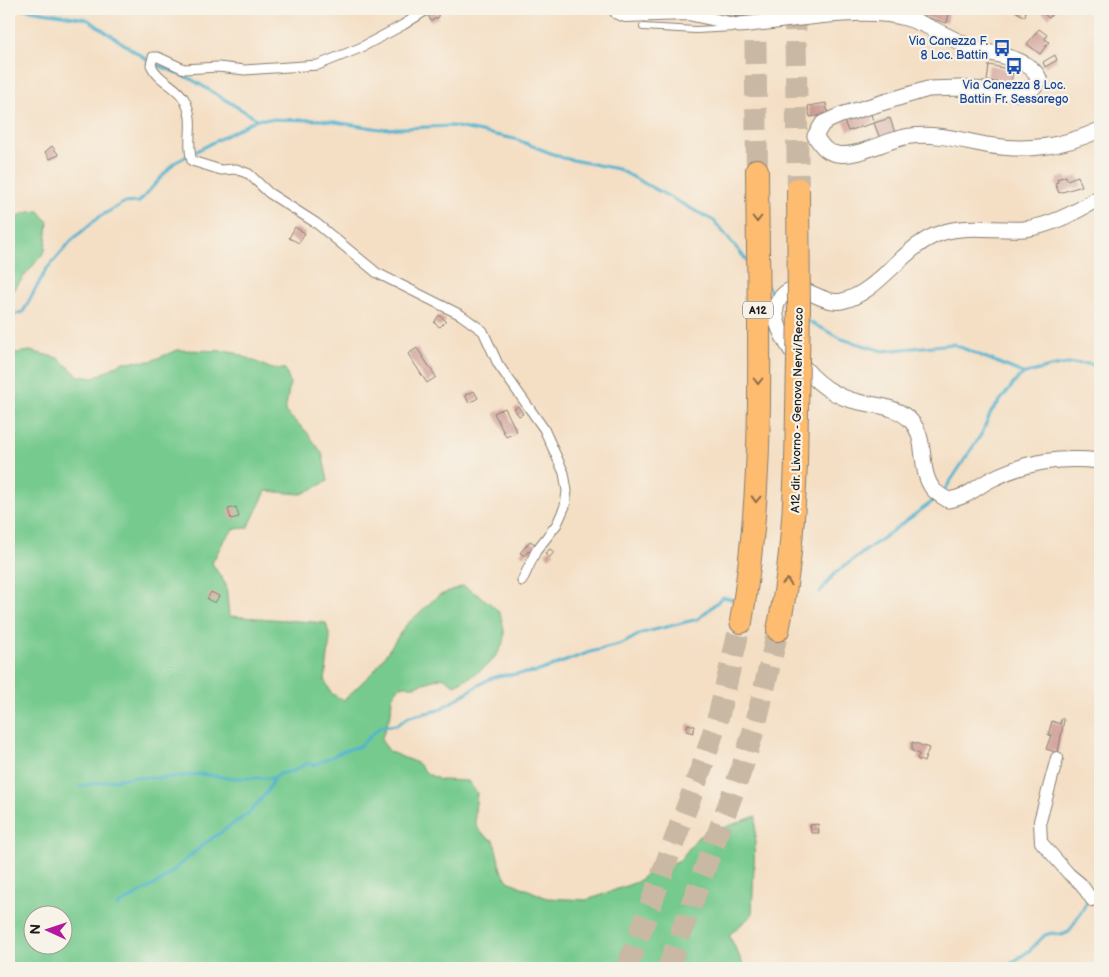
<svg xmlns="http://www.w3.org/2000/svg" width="1109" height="977" font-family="'Balsamiq Sans',sans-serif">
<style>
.green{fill:#76ca8e;stroke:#497355;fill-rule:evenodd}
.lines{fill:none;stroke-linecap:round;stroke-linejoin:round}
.stream{stroke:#50b3cf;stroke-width:3}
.building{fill:#cd9b94}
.motorway-tunnel{stroke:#c9b8a3;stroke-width:22;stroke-dasharray:22 11;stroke-linecap:butt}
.service-casing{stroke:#887e70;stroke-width:8}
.pedestrian-casing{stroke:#887e70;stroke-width:11}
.minor-casing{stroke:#887e70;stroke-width:14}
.tertiary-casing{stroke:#887e70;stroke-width:17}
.motorway-casing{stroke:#887e70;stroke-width:24}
.service{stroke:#fff;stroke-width:6}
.pedestrian{stroke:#fff;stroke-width:9}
.minor{stroke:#fff;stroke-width:12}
.tertiary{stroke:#fff;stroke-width:15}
.motorway{stroke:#fdbc70;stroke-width:22}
.motorway-bridge-casing{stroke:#887e70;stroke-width:24;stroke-linecap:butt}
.motorway-bridge{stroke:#fdbc70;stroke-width:22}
.oneway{stroke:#8c6c46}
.labels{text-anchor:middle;stroke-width:4.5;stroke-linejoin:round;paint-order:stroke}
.shield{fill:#f7f3e8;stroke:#5e5c59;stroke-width:1}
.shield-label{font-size:11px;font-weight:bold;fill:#1c1c1c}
.transit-label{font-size:12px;fill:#164399;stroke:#f7f3e8;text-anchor:end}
.street-label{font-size:12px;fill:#1c1c1c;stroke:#f7f3e8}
</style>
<rect width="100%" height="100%" fill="#f7f3e8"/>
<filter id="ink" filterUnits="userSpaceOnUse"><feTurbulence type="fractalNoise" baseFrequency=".02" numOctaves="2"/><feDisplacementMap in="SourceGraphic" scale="10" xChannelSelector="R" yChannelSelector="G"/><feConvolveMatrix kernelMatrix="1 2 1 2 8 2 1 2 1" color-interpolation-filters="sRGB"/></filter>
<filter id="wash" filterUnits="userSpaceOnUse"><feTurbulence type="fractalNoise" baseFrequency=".0096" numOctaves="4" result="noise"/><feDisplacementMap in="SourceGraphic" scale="20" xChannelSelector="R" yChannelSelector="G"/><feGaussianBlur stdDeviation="1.12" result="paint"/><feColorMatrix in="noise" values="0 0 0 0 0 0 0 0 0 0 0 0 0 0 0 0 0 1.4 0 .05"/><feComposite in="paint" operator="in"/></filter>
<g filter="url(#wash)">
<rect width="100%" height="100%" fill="#f4dfc5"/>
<g class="green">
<path d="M 39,211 L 48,222 L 45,251 L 9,295 L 9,226 C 16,214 26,212 39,211 Z"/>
<path d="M 177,350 L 231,351 L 272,369 L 285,369 L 290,383 L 285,412 L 306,431 L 322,453 L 328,481 L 302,494 L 266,491 L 248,528 L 234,529 L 224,540 L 212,563 L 226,585 L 229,616 L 326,623 L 330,638 L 325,681 L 332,694 L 344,700 L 375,670 L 406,625 L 438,596 L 463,586 C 475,593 489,601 498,611 C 501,614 502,621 503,625 C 511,654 477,675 454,685 L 443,677 L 415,686 L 400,686 L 392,697 L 391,713 L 381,740 L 390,752 L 417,763 L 428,774 L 440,780 L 468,781 L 477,793 C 475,816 469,829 494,841 L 501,870 L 508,881 L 547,898 L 587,900 L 637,882 L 647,874 L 680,860 L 698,837 L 756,816 L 752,915 L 729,935 L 745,968 L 9,968 L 9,354 L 30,351 L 58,358 L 79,376 L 94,378 L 123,362 L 151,361 ZM 32,914 L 62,914 L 62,944 L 32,944 Z"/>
</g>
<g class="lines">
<g class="stream">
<polyline points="24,9 87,19 149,61 191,79 257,119"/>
<polyline points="767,286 776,297"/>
<polyline points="9,316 23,312 46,270 71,241 96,219 123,203 139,202 174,163 257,119 322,120 380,129 452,126 515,139 563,158 618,169 714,221 749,263"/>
<path d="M 808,321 L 842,339 L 883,351 L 953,344 L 1025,374 C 1051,366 1074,360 1100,366"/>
<polyline points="944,491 982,433 991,412 1019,377 1025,374"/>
<polyline points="820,592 835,573 936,499"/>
<polyline points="80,786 131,777 164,778 200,774 230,778 274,778"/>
<polyline points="1094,894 1100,885"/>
<polyline points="117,906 161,881 204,844 250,812 267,792 274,778 279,774 293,771 307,763 314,765 346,750 360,746 380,727 396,725 409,717 439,710 487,680 498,676 536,672 590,652 622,644 642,633 698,619 723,597 735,600"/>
<polyline points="1005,968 1030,950 1045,935 1052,933 1062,935 1069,932 1088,900"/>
</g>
</g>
<g id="blocks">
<g class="building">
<polygon points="435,9 439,17 431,21 427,13"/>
<polygon points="728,9 743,10 743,17 727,16"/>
<polygon points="928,9 950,9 947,23 925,17"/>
<polygon points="1012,9 1026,9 1025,17"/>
<polygon points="1037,9 1056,9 1049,18"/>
<polygon points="1039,29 1047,35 1045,39 1049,42 1040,54 1027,44"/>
<polygon points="1055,55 1057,60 1045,67 1043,62"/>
<polygon points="989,65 1013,70 1011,84 987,81"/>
<polygon points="826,103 828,114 810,117 808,106"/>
<polygon points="870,112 874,123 848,131 844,121"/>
<polygon points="890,118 896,136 881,141 874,123"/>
<polygon points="52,146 59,155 50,159 45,152"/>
<polygon points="1066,176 1067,180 1078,176 1082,186 1059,193 1055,183 1058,182 1057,179"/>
<polygon points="295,227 305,233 299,243 289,238"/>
<polygon points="439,315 446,321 440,327 434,323"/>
<polygon points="417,348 436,377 427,383 408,354"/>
<polygon points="474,391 478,398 469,403 465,395"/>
<polygon points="518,406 523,414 519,416 514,409"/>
<polygon points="505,408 517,432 506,437 494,413"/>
<polygon points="236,507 239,517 231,519 228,509"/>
<polygon points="530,541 537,545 532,553 528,551 525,556 520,553"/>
<polygon points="550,549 554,552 549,558 545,553"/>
<polygon points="211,592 219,596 215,603 207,599"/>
<polygon points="1062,718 1064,720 1058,753 1046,749 1051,735 1048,735 1052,721 1060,724"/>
<polygon points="688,724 695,726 693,733 686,731"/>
<polygon points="912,742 929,748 924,762 917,759 919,754 912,751"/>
<polygon points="818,824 819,833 811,833 810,825"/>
</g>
</g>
</g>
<g filter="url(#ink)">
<use href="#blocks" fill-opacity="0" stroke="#887e70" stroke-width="1"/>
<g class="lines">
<g class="motorway-tunnel">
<polyline points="755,9 757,170"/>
<polyline points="795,9 798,189"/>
<polyline points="627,968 704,761 719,714 741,622"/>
<polyline points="668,968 742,768 756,723 778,630"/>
</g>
<g class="service-casing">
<polyline id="service" points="643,27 696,30 734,28"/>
</g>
<g class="pedestrian-casing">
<path id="pedestrian" d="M 428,9 L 403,25 L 360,48 L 318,65 L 245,70 L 218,67 L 184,69 L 158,57 L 153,57 L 151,65 C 158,81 176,85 184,99 C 197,123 185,139 192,161 L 221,170 L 236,169 L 249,174 L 269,193 L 316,223 L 377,273 L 461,315 L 483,331 L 498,364 L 544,429 L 564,473 L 567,491 L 565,506 L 557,524 L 536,551 L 522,581"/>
</g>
<g class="minor-casing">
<g id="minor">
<polyline points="614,9 617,13 625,16 688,14 739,25"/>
<polyline points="1057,758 1040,821 1041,842 1069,874 1081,884 1092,900 1100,897"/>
</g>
</g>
<g class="tertiary-casing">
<g id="tertiary">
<path d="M 739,25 C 789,21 864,5 909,19 C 934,27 955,42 979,50 C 1000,56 1029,58 1039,78 L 1034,87 L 1019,93 L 960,88 L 928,89 L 841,115 L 823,123 L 815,136 C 822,146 825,152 837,154 C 858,158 889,138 911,136 C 937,133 960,140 986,145 C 1028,152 1061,147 1100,130"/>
<path d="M 1100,197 C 1077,212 1051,226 1024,229 C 997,231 968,224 941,233 C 903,245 879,293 842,301 C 827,304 813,292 799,289 C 792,288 787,291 782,296 C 765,313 787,345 798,360 C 813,380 834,397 859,402 C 877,406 897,406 911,421 C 928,439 918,470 933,489 C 936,493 943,497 948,500 C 969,497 974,488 992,479 C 1027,461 1061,457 1100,461"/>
</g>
</g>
<g class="motorway-casing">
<g id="motorway">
<path d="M 741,622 C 767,473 758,321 757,170"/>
<path d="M 778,630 C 790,575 794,519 796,462"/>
</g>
</g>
<use href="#service" class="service"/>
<use href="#pedestrian" class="pedestrian"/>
<use href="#minor" class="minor"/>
<use href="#tertiary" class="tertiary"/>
<use href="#motorway" class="motorway"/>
<g class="motorway-bridge-casing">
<polyline id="motorway-bridge" points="796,462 799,308 798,189"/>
</g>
<use href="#motorway-bridge" class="motorway-bridge"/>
</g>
<defs><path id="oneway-chevron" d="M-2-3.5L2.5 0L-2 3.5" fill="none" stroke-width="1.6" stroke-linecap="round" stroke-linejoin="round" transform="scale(1.25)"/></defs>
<g class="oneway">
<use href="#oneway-chevron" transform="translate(757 219) rotate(90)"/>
<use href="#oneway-chevron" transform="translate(758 381) rotate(90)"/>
<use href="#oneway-chevron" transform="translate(756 499) rotate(92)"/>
<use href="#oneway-chevron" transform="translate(787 582) rotate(-83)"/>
</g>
</g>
<defs>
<g id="bus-bare" transform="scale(1.35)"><path d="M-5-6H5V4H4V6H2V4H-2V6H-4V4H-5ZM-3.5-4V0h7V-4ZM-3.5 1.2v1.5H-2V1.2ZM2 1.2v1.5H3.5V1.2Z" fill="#1a4fb4" stroke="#f7f3e8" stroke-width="2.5" paint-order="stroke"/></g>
</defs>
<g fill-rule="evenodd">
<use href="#bus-bare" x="1002" y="48"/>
<use href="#bus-bare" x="1014" y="66"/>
</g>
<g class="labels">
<rect class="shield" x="743" y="301.5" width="30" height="17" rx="4"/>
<g class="shield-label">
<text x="758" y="314">A12</text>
</g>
<g class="transit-label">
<text x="988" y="45">Via Canezza F.<tspan x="988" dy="14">8 Loc. Battin</tspan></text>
<text x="1014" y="89" text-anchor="middle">Via Canezza 8 Loc.<tspan x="1014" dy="14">Battin Fr. Sessarego</tspan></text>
</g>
<g class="street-label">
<text transform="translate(797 410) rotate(-89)" y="4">A12 dir. Livorno - Genova Nervi/Recco</text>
</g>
</g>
<rect width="1109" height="977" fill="none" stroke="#f7f3e8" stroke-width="30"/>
<g transform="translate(48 930) rotate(273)"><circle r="24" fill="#f7f3e8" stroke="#9f9d96"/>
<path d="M0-4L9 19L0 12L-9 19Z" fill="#b5179e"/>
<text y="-8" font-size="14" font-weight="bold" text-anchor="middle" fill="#1c1c1c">N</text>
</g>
</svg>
